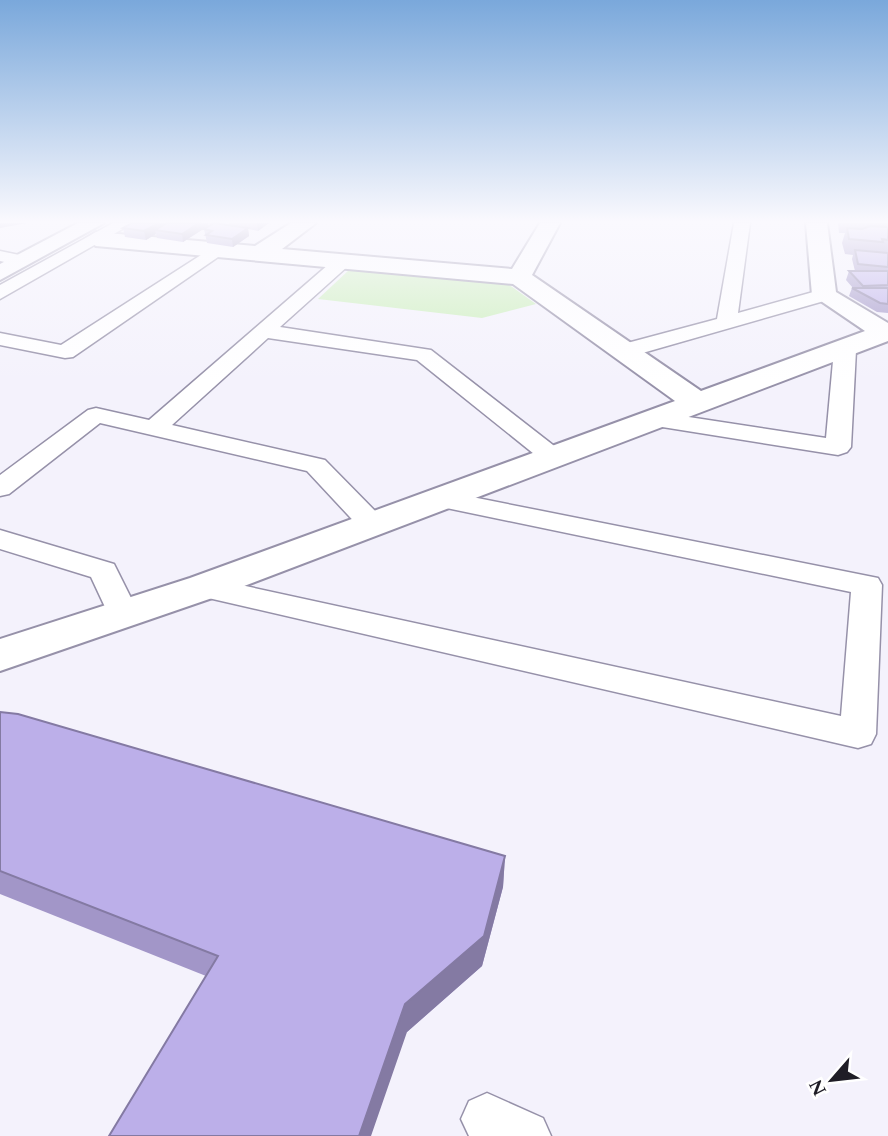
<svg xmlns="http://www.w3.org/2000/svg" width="888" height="1136" font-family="Spectral,serif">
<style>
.green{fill:#cbefba}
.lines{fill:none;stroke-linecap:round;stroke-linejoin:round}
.lane-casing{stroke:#9691a9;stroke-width:3}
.street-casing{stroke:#9691a9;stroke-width:4}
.lane{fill:#fff;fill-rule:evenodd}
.street{fill:#fff;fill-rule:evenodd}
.wall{fill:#a296c8}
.shaded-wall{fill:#847aa3}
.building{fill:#bcafe9;stroke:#847aa3;stroke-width:2}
</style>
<rect width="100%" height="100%" fill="#f4f2fc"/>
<polygon class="green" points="349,270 508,284 536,304 482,318 318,299"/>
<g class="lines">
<g class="lane-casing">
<g id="lane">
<polygon points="113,223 133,223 0,299 0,285"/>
<polygon points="734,223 750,223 738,313 824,289 831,291 834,295 831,299 632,356 616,356 613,351 616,346 717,319"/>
<polygon points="215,246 221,247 224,251 221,255 73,357 65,358 0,345 0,333 61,345"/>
<polygon points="0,251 29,257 32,261 23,266 0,261"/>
<polygon points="342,257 348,258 351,262 348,266 280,327 431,350 562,452 566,457 562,462 544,462 417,360 268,338 172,425 325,460 382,518 386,524 382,530 372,533 362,530 307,471 100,423 9,494 0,496 0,475 88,410 96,408 149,420 336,258"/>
<polygon points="845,344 856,350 851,447 847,452 838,455 656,426 648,424 644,419 648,414 656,412 826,438 834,350"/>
<polygon points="442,491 878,578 882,585 876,734 871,744 858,748 204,597 193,594 189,587 193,580 204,577 841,716 851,592 432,505 428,499 432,493"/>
<polygon points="0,530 114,564 139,614 134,622 123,625 112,622 91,577 0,549"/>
<polygon points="487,1093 543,1118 551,1136 469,1136 461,1119 469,1101"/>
</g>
</g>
<g class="street-casing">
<g id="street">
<polygon points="78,223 104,223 0,280 0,264"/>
<polygon points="291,223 316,223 282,249 512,269 540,223 560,223 532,275 701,391 865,331 812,295 806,223 827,223 836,292 888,323 888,341 218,596 0,671 0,639 190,578 675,401 513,284 96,246 85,239 96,232 255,246"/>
</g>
</g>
<use href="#lane" class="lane"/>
<use href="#street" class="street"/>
</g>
<g class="wall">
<polygon points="132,223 224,223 222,224 229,225 229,223 269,223 258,231 248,229 249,236 233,247 207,243 204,229 211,224 208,224 208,226 183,242 157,238 156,234 146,240 125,237 123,228"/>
<polygon points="838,223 888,223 888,313 877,312 849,296 852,288 853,288 846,280 849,271 855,271 852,259 853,255 845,254 842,243 845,233 839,233"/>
<polygon points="0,712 505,856 503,887 482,966 407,1032 206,976 0,894"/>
</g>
<g class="shaded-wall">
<polygon points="0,223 27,223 0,228"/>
<polygon points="159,223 168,223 155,230 156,234 146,240 144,231"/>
<polygon points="199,223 208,223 208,226 183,242 182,234"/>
<polygon points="257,223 269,223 258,231"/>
<polygon points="248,228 249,236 233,247 232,239"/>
<polygon points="505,856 503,887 482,966 407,1032 371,1136 359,1136 405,1004"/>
</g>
<g class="building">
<polygon points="132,223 159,223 144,231 123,228"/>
<polygon points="167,223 199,223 182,234 155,230"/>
<polygon points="214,223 248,228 232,239 206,235 212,231 204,229"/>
<polygon points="870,226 888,227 888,240 882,239 883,242 849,239 847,228 862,229"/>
<polygon points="855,250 888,253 888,267 858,264"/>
<polygon points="849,271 888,271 888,285 863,286"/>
<polygon points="852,288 888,288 888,304 880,303"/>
<polygon points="0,712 18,714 505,856 484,936 405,1004 359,1136 109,1136 218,956 0,871"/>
</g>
<linearGradient id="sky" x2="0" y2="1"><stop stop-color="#7aa8db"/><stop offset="0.58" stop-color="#faf9fe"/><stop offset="1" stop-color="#faf9fe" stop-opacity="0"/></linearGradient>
<rect width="888" height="382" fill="url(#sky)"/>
<g transform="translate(832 1080) rotate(242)" stroke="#ffffff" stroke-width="5" paint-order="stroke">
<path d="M0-5L12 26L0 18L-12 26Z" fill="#1f1d26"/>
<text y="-10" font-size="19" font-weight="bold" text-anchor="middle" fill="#1f1d26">N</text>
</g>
</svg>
